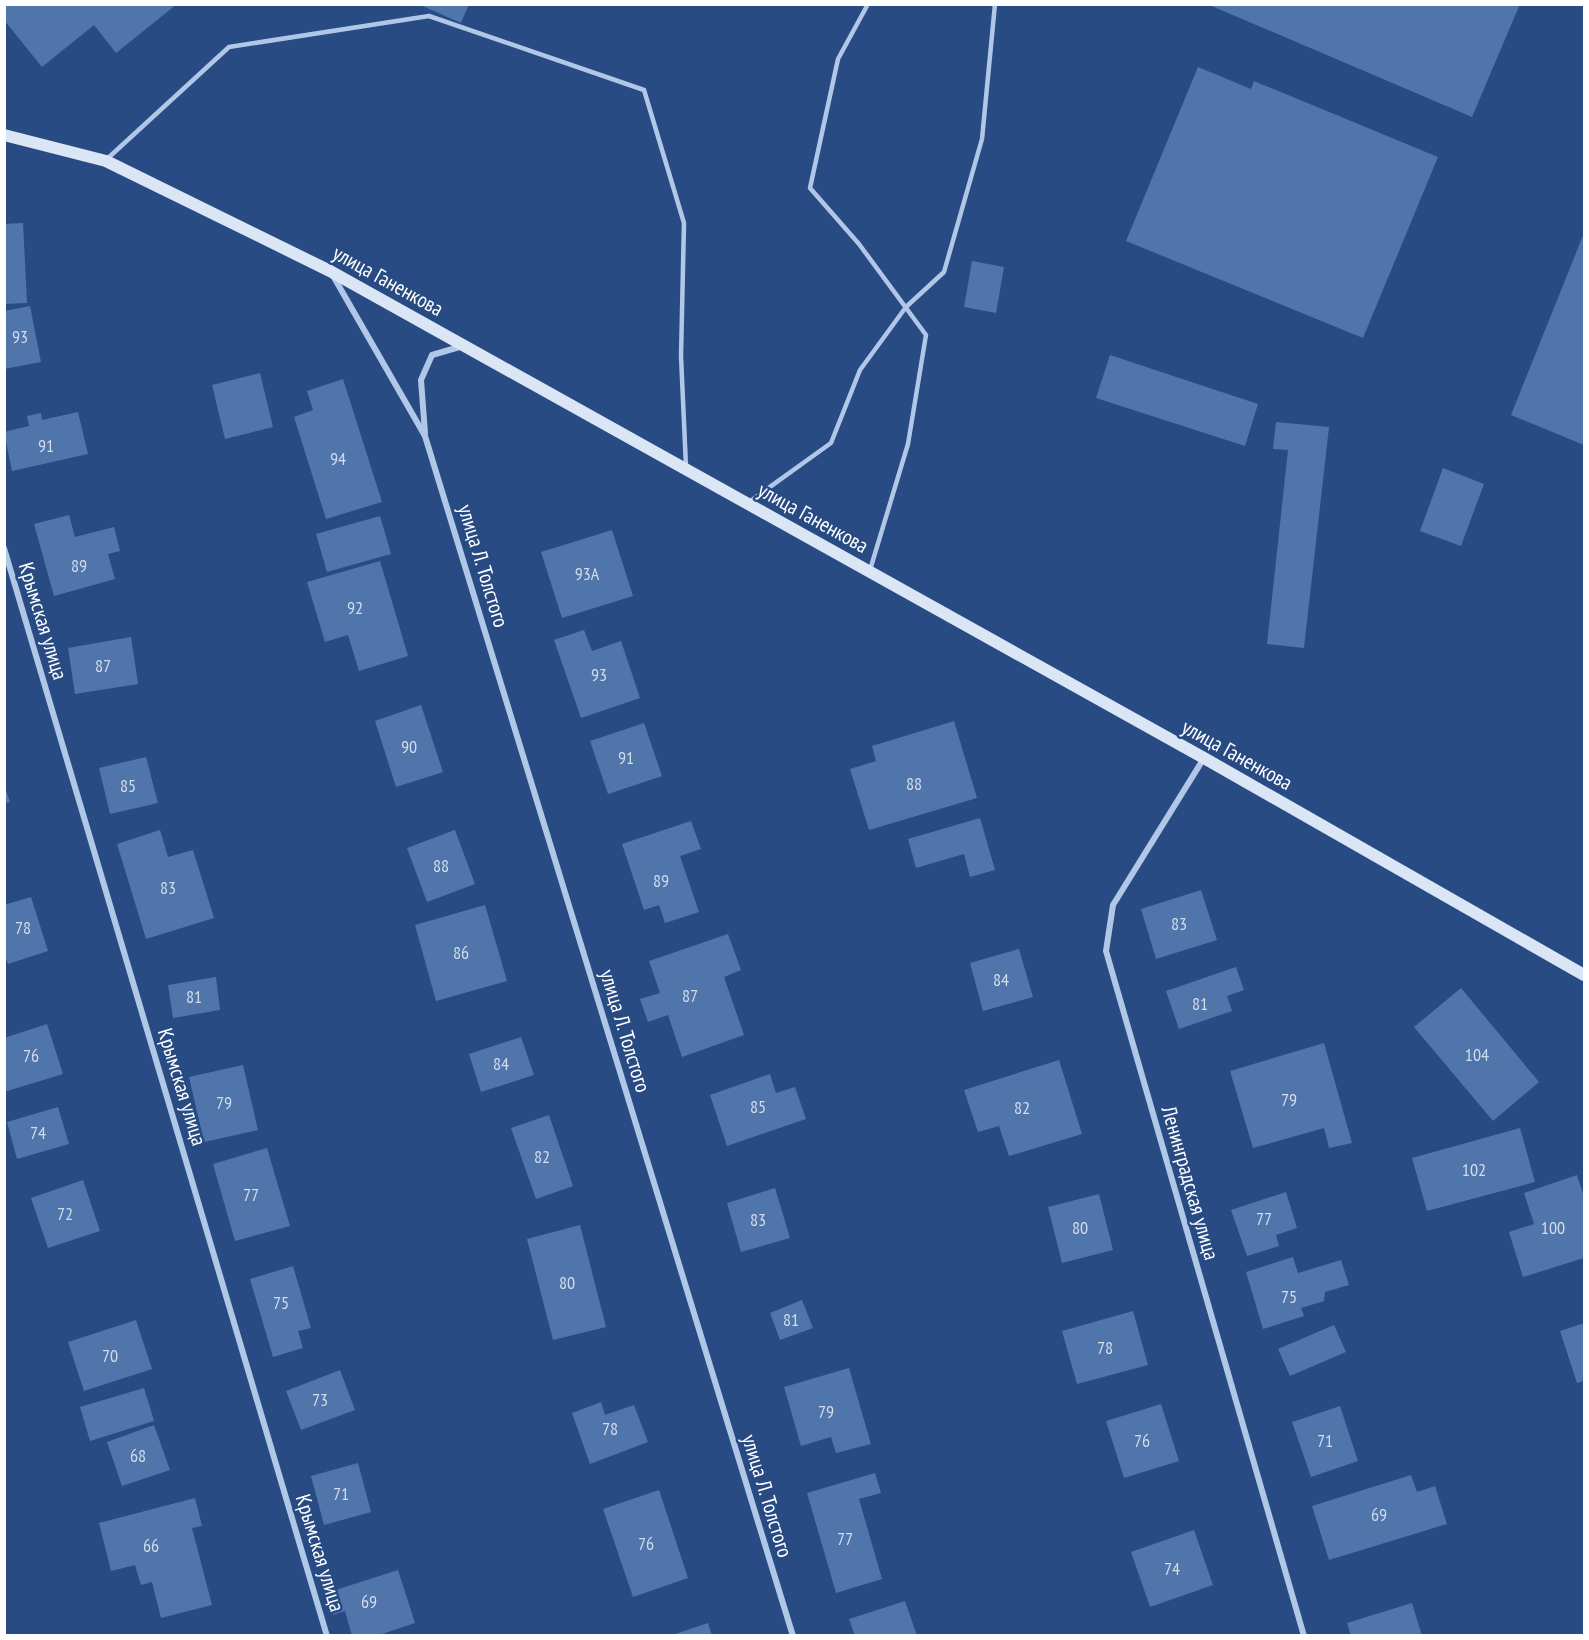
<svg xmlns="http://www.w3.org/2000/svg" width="1589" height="1640" font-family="'PT Sans Narrow',sans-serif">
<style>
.building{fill:#5075ab}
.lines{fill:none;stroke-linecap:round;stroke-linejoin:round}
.lane{stroke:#b1c7e7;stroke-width:4.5}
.street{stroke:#b1c7e7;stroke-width:6}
.secondary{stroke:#dae5f6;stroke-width:12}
.labels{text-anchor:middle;stroke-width:5;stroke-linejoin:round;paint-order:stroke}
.number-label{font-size:18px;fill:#d3dcea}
.street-label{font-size:21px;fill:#fff;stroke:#284b83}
</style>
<rect width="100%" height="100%" fill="#284b83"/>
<g class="building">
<polygon points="4,4 177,4 116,53 94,25 42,67 4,20"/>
<polygon points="418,4 469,4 461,23"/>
<polygon points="1207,4 1520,4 1472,117"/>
<polygon points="1198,67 1251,89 1254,81 1438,157 1363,338 1126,241"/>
<polygon points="23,223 27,303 4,304 4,224"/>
<polygon points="1584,233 1584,445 1511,415"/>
<polygon points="972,261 1004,267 996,313 964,307"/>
<polygon points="30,306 41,362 4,369 4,311"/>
<polygon points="1110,355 1258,404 1245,446 1096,398"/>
<polygon points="260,373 273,427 225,439 212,385"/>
<polygon points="343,379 382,502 326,519 294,417 313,410 307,391"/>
<polygon points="78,412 88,454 12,471 4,432 29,426 27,416 41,413 42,420"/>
<polygon points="1276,422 1329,427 1304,648 1267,644 1288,450 1273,449"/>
<polygon points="1443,468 1484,484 1461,546 1420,531"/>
<polygon points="69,515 75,537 114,527 120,551 108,554 115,579 54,596 34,524"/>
<polygon points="380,516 391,554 327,572 316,534"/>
<polygon points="612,530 633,596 562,618 541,552"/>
<polygon points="380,561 408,656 359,671 348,635 325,642 307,582"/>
<polygon points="584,630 592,651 621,641 640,698 581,718 554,640"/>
<polygon points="131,637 138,684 75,694 68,648"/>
<polygon points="421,705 443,772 396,787 375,721"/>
<polygon points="954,721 977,798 869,830 850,769 876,761 872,746"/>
<polygon points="644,723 662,776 608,794 590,741"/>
<polygon points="146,757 158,803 110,814 99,768"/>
<polygon points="5,787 10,802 5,803"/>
<polygon points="980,818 995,870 970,877 964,854 916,868 908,839"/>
<polygon points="691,821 701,849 680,856 699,912 665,923 659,905 644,910 622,844"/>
<polygon points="160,830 168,857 193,850 214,918 146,939 117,844"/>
<polygon points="455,830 475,884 427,902 407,848"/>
<polygon points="1201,890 1217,940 1156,959 1141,909"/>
<polygon points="31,897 48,951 8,964 4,954 4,905"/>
<polygon points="485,905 507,981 436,1001 415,925"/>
<polygon points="728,934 741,970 724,977 744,1035 682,1057 668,1015 648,1022 640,999 660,993 649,961"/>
<polygon points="1019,949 1033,997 983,1011 970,963"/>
<polygon points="1236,967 1244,990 1227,996 1232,1011 1179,1029 1166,991"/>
<polygon points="216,977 220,1010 173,1018 168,985"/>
<polygon points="1461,988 1539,1082 1493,1121 1414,1027"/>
<polygon points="47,1024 63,1074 4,1092 4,1038"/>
<polygon points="521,1037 534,1075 481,1092 469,1054"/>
<polygon points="1324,1043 1352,1143 1329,1148 1324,1128 1253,1148 1230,1071"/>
<polygon points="1059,1060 1082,1134 1009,1156 999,1126 978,1132 964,1090"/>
<polygon points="243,1065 258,1130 204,1142 189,1077"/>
<polygon points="770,1074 776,1093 795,1087 806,1119 727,1146 710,1095"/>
<polygon points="58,1107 69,1144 17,1159 7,1122"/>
<polygon points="549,1115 573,1186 536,1199 511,1128"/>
<polygon points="1520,1128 1535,1182 1427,1211 1412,1158"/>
<polygon points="267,1148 290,1226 235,1241 213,1164"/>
<polygon points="1577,1175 1584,1197 1584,1258 1523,1277 1509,1232 1534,1224 1524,1193"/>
<polygon points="83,1180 100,1231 48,1248 31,1198"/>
<polygon points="775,1188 790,1238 741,1252 727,1203"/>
<polygon points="1286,1192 1297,1228 1276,1235 1279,1246 1247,1256 1231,1210"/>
<polygon points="1099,1194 1113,1250 1062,1263 1048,1207"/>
<polygon points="580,1225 606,1327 553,1340 527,1239"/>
<polygon points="1293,1257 1298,1273 1341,1260 1349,1285 1325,1292 1324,1301 1301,1308 1304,1316 1263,1329 1246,1272"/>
<polygon points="293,1266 311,1328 298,1331 303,1348 273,1357 250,1279"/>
<polygon points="802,1300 813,1328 780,1340 770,1313"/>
<polygon points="1133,1311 1148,1365 1077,1384 1062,1331"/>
<polygon points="136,1320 152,1369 84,1391 68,1342"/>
<polygon points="1584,1323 1584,1381 1577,1383 1560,1331"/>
<polygon points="1334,1325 1346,1352 1290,1376 1278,1349"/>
<polygon points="849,1368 871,1444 836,1453 831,1437 801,1446 784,1387"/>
<polygon points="340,1370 355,1410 301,1430 286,1391"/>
<polygon points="144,1388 154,1421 90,1441 80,1407"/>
<polygon points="601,1402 605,1415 634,1405 648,1442 590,1464 572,1413"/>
<polygon points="1161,1404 1179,1461 1124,1478 1106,1421"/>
<polygon points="1340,1406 1358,1461 1311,1477 1292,1422"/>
<polygon points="154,1425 170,1470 122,1486 107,1442"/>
<polygon points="358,1463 371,1512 324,1525 311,1476"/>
<polygon points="875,1473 881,1493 859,1499 882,1579 836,1593 807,1493"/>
<polygon points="1411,1475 1417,1492 1435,1486 1447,1524 1329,1560 1312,1506"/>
<polygon points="659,1490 688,1578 633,1597 603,1509"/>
<polygon points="195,1498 202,1526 192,1528 212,1605 161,1618 152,1582 141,1585 135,1565 111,1571 99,1523"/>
<polygon points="1194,1530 1213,1585 1150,1607 1131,1552"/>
<polygon points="398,1570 415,1623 376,1636 352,1636 345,1611 333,1615 326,1593"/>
<polygon points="905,1601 917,1636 855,1636 849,1619"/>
<polygon points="1412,1603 1422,1636 1351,1636 1347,1623"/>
<polygon points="708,1623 712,1636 672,1636 672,1635"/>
</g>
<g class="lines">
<g class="lane">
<polyline points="868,4 838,59 810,188 859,244 926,335 908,444 870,570"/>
<polyline points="107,159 229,47 429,16 644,90 684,223 681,356 686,467"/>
<polyline points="749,502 831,443 860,370 906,307 944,272 982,139 995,4"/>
</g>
<g class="street">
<polyline points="332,274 425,436 793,1636"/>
<polyline points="425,433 421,380 432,355 463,346"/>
<polyline points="4,548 327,1636"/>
<polyline points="1204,758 1113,905 1106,951 1304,1636"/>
</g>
<polyline class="secondary" points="4,135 106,161 330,271 1204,758 1584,975"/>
</g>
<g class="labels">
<g class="number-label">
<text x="20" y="343">93</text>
<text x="46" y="452">91</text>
<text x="338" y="465">94</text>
<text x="79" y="572">89</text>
<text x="587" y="580">93А</text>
<text x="355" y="614">92</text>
<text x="103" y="672">87</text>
<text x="599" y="681">93</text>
<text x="409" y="753">90</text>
<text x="626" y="764">91</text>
<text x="914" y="790">88</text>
<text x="128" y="792">85</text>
<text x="441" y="872">88</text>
<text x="661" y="887">89</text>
<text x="168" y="894">83</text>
<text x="1179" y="930">83</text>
<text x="23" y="934">78</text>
<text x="461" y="959">86</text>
<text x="1001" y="986">84</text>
<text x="690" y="1002">87</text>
<text x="194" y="1003">81</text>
<text x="1200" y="1010">81</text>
<text x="1477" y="1061">104</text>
<text x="31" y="1062">76</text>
<text x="501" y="1070">84</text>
<text x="1289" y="1106">79</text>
<text x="224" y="1109">79</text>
<text x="758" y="1113">85</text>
<text x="1022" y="1114">82</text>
<text x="38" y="1139">74</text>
<text x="542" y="1163">82</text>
<text x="1474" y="1176">102</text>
<text x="251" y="1201">77</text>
<text x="65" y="1220">72</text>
<text x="1264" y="1225">77</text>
<text x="758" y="1226">83</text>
<text x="1080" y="1234">80</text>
<text x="1553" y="1234">100</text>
<text x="567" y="1289">80</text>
<text x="1289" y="1303">75</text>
<text x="281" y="1309">75</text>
<text x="791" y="1326">81</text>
<text x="1105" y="1354">78</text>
<text x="110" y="1362">70</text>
<text x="320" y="1406">73</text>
<text x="826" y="1418">79</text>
<text x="610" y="1435">78</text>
<text x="1142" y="1447">76</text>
<text x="1325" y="1447">71</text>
<text x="138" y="1462">68</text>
<text x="341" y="1500">71</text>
<text x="1379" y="1521">69</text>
<text x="845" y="1545">77</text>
<text x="646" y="1550">76</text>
<text x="151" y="1552">66</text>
<text x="1172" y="1575">74</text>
<text x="369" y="1608">69</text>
</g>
<g class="street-label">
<text transform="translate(388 281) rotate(29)" y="7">улица Ганенкова</text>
<text transform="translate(813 518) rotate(29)" y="7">улица Ганенкова</text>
<text transform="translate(483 566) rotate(73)" y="7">улица Л. Толстого</text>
<text transform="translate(43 621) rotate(73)" y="7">Крымская улица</text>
<text transform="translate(1237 755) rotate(29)" y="7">улица Ганенкова</text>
<text transform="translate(625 1031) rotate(73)" y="7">улица Л. Толстого</text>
<text transform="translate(182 1087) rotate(73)" y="7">Крымская улица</text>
<text transform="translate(1190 1183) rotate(74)" y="7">Ленинградская улица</text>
<text transform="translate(767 1496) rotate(73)" y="7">улица Л. Толстого</text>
<text transform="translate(320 1553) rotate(73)" y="7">Крымская улица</text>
</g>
</g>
<rect width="1589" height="1640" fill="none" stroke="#ffffff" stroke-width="12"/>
</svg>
